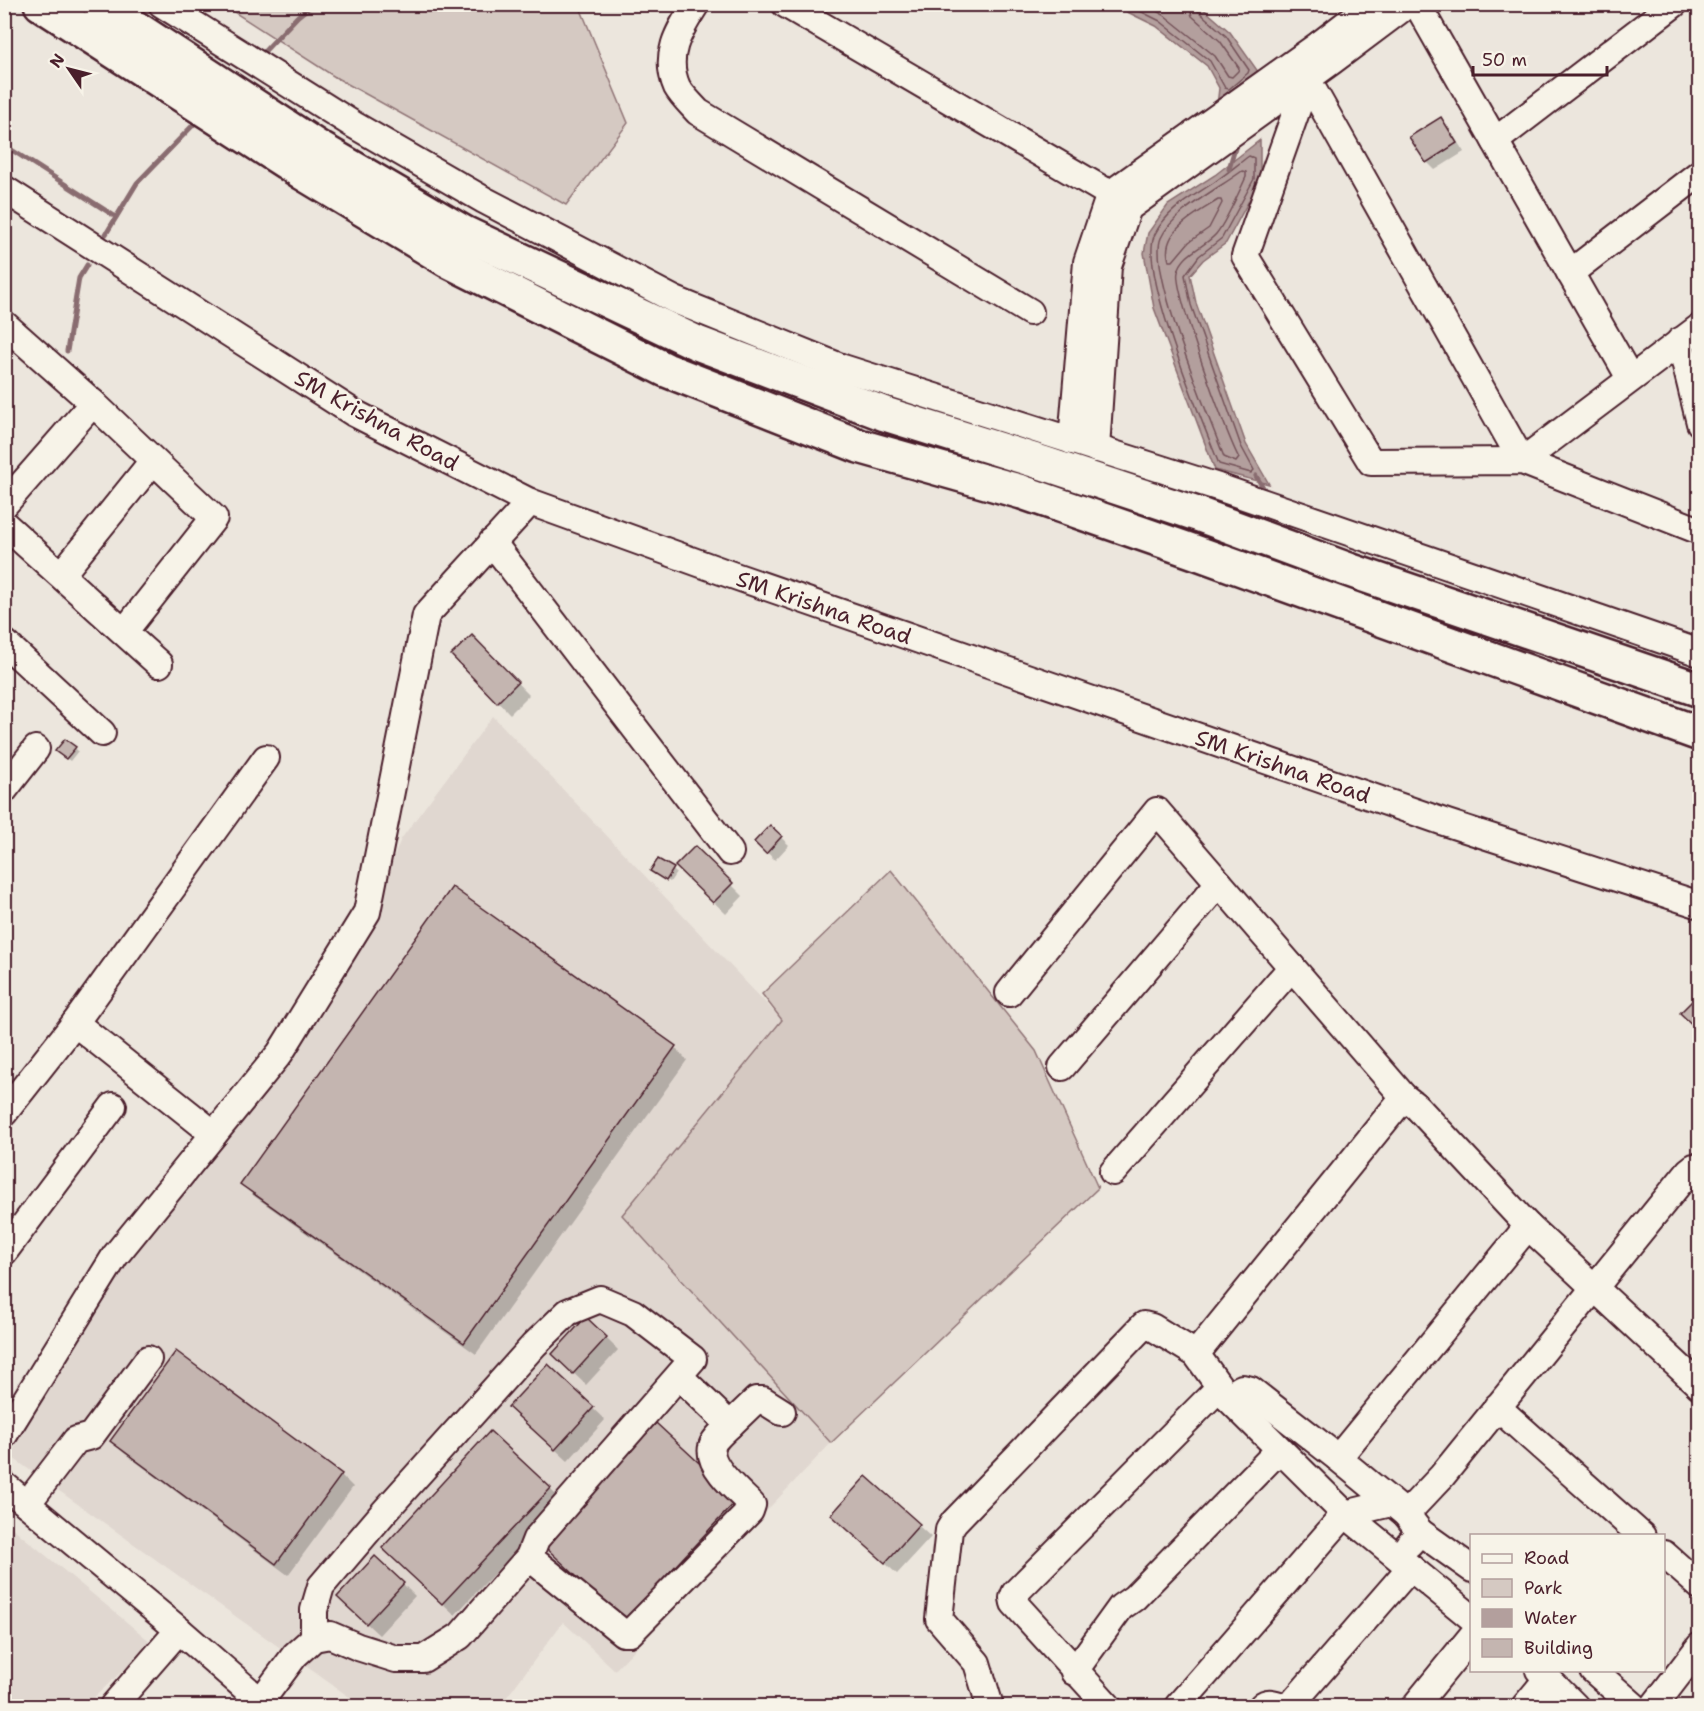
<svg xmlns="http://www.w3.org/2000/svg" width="1704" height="1711" font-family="'Shantell Sans',sans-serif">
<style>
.built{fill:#e0d7d0}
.green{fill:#d5c9c2;stroke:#907476;stroke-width:1.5}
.water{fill:#b39f9d;stroke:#896c6f;stroke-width:1.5}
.shadow{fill:#0003}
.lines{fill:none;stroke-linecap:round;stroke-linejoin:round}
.shore{stroke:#745259;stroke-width:1.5}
.stream{stroke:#896c6f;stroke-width:5}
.building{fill:#c4b5b0;stroke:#4a1f2b;stroke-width:1.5}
.minor-casing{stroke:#4a1f2b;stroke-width:30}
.highway-casing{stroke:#4a1f2b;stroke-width:38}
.minor{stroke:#f7f3e8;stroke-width:26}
.highway{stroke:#f7f3e8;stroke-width:33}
.labels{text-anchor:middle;stroke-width:4.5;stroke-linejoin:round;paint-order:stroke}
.street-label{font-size:22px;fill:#4a1f2b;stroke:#f7f3e8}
</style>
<rect width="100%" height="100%" fill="#ece6dd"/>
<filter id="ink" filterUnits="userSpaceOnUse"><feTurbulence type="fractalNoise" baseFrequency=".0167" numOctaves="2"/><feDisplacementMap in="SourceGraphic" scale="12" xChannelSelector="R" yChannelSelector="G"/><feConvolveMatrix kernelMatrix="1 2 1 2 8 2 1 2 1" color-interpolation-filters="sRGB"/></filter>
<g filter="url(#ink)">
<g class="built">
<polygon points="493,716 782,1020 622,1215 831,1443 615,1670 563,1622 500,1706 362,1706 10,1456 108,1275 357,951 401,839"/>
<polygon points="4,1521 152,1643 85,1706 5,1706"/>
</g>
<g class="green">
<polygon points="223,5 579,5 628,123 566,205 335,77"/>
<polygon points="891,870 1036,1051 1098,1188 831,1443 622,1215 782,1020 762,994"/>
</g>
<g class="water">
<polygon points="1113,5 1199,5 1230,32 1259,73 1217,106 1219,88 1207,66 1156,26"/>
<polygon points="1260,140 1260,180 1226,243 1203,260 1190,275 1196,303 1246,444 1269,484 1215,470 1154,308 1144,253 1148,233 1168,205 1215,175"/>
</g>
<g class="shadow">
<polygon points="1441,119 1448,127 1464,152 1435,170 1427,162 1411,137"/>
<polygon points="472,637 529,695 510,714 453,655"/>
<polygon points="75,748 78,751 70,761 61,754"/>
<polygon points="770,827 789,845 775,860 756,842"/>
<polygon points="695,848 743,896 726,914 677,866"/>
<polygon points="673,870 676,873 670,882 654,872"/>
<polygon points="675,1048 687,1060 476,1354 254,1196 242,1184"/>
<polygon points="606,1338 618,1350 586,1385 566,1366"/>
<polygon points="548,1366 605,1420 568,1461 522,1419"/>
<polygon points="112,1441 341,1475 353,1487 288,1575 124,1453"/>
<polygon points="866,1478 931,1537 897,1574 845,1527"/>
<polygon points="550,1489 562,1501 455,1615 396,1560"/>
<polygon points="736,1500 748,1512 637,1632 557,1557"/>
<polygon points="403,1584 415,1596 379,1635 351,1609"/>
</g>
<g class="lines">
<g class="shore">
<polyline points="1126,4 1160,21 1210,61 1225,88 1229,89 1248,73 1249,70 1226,36 1198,11 1196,4"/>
<polyline points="1143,4 1164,15 1215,56 1228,76 1232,77 1238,71 1239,68 1220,41 1192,16 1188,4"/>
<path d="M 1249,156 L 1254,158 L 1254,179 L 1222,238 L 1199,256 L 1185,275 L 1191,305 L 1241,446 L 1254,470 L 1251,473 L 1219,464 C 1203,423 1137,268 1155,234 C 1168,208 1193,197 1216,181 C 1228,173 1238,164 1249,156 Z"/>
<path d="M 1242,171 L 1246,172 L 1246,177 C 1239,192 1226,222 1216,234 C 1205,247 1182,253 1178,272 C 1173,289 1227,437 1239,458 L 1236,462 L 1224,457 C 1210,419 1147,270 1161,238 C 1173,211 1218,189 1242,171 Z"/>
<path d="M 1218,200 L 1221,200 L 1222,203 L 1209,228 L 1189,242 L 1173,261 L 1169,261 C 1159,231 1198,213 1218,200 Z"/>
</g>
<g class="stream">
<polyline points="259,57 298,16 313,4"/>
<polyline points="4,145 116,217"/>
<polyline points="1229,169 1237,141"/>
<polyline points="106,234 137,183 198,120"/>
<polyline points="67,351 79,278 87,265"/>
<polyline points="1256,476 1267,494"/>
<polyline points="1283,520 1289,530 1308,538"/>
<polyline points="1461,624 1482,640"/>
<polyline points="1510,650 1539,651"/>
</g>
</g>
<g class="building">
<polygon points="1441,117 1457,143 1426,163 1409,137"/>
<polygon points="472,635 518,682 497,703 451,655"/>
<polygon points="65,739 76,747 66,759 55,751"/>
<polygon points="770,825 782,836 766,854 754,842"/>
<polygon points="695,846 733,883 713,903 675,866"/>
<polygon points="658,859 674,868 666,881 650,871"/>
<polygon points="452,887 676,1046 464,1343 240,1184"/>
<polygon points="1700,993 1700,1032 1680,1013"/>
<polygon points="586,1317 607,1337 573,1374 552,1354"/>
<polygon points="176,1351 342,1474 276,1564 110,1441"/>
<polygon points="548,1364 594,1407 555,1450 508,1407"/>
<polygon points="656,1423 738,1499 624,1621 543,1545"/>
<polygon points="490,1431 551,1488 442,1604 382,1548"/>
<polygon points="866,1476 920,1524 885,1563 831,1515"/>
<polygon points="375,1556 404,1583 366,1624 337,1597"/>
</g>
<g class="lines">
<g class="minor-casing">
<g id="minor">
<polyline points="162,4 354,125 484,200 675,300 843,368 1218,487 1700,653"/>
<path d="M 696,4 C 679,31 663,55 677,87 C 682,96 691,104 698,112 L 1030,312"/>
<polyline points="785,4 1110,194"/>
<polyline points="1417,4 1630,378"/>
<polyline points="1320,44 1245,256 1371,462 1522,461 1700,531"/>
<polyline points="1307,79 1522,461"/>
<polyline points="1495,141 1674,4"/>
<polyline points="4,189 354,413 530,502 732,575 1447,823 1700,905"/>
<polyline points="1570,273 1700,173"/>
<polyline points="4,324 93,403 214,518 124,632"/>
<polyline points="1680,341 1700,423"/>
<polyline points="1072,441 1087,262 1110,194 1320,44 1372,4"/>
<polyline points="1096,449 1108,266 1128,208 1332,61 1408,4"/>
<polyline points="1522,461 1700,327"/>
<polyline points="4,505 93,403"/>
<polyline points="4,524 159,664"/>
<polyline points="492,542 730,852"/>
<polyline points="61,575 153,461"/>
<polyline points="4,642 102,733"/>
<polyline points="4,790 36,749"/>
<polyline points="1009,993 1157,811 1404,1097 1417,1107 1528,1226 1700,1386"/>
<polyline points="1062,1067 1219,883"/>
<polyline points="4,1113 75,1023"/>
<polyline points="214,1134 75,1023 266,758"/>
<polyline points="1113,1172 1292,967"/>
<polyline points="4,1252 113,1106"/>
<polyline points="1196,1354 1404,1097"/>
<polyline points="679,1376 730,1425 756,1400 763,1400 782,1412"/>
<polyline points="1227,1397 1242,1388 1251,1390 1338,1458 1406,1514 1420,1532"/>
<polyline points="1497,1407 1642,1536"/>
<polyline points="4,1435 115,1256 280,1053 367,912 426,615 530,502"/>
<polyline points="1338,1458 1528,1226"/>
<polyline points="4,1485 179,1630 266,1706"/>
<polyline points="27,1504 76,1440 91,1436 148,1359"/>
<polyline points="1406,1514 1442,1476 1689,1171 1694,1167 1700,1169"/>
<polyline points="1409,1544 1420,1532 1472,1569"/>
<polyline points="1664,1554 1700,1586"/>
<path d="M 529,1557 L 623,1633 L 630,1633 L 750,1511 L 752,1505 C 740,1493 707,1466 712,1447 C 713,1440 724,1431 730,1425"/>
<polyline points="1539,1670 1575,1706"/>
<polyline points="1593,1670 1634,1706"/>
<polyline points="1074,1672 1121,1607 1134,1598 1279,1450"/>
<polyline points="260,1702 295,1655 314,1638 330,1635 358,1647 396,1659 423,1659 460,1636 529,1557 536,1539 693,1359 633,1313 600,1299 568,1312 534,1345 385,1511 321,1586 314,1610 314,1638"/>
<polyline points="113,1706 179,1630"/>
<polyline points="990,1706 977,1663 939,1619 949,1530 954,1522 1144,1325 1152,1327 1196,1354 1227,1397 1345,1514 1472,1618"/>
<polyline points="1108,1706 1014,1603 1013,1598 1015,1593 1219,1388"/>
<polyline points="1178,1706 1345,1514 1391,1503"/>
<path d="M 1262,1706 C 1268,1700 1275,1704 1283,1706"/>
<polyline points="1290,1706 1410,1568"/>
<polyline points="1415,1706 1472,1636"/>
<polyline points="1525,1706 1548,1678"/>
<polyline points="1654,1706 1700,1646"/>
</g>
</g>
<g class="highway-casing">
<g id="highway">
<polyline points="41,4 303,173 449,261 666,370 859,446 1022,492 1192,551 1700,734"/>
<polyline points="99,4 317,147 464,233 697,343 885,414 1043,463 1200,515 1349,570 1700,690"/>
</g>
</g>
<use href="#minor" class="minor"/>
<use href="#highway" class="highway"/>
</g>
</g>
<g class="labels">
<g class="street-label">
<text transform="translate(377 420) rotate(29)" y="8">SM Krishna Road</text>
<text transform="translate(824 607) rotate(19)" y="8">SM Krishna Road</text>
<text transform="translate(1283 766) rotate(19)" y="8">SM Krishna Road</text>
</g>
</g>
<rect width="1704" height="1711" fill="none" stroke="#f7f3e8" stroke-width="24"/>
<rect x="12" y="12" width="1680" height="1687" fill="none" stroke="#4a1f2b" stroke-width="2" filter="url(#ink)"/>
<rect x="1470" y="1534" width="195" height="138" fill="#f7f3e8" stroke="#b29e9c" stroke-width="1.5"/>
<rect x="1482" y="1554" width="30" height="9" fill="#f7f3e8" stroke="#b29e9c" stroke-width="1.5"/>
<text x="1524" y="1564" font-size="18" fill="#4a1f2b">Road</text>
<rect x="1482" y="1579" width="30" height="18" fill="#d5c9c2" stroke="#b29e9c" stroke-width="1.5"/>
<text x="1524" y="1594" font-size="18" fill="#4a1f2b">Park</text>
<rect x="1482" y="1609" width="30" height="18" fill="#b39f9d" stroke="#b29e9c" stroke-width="1.5"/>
<text x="1524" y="1624" font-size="18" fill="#4a1f2b">Water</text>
<rect x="1482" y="1639" width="30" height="18" fill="#c4b5b0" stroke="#b29e9c" stroke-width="1.5"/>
<text x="1524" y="1654" font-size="18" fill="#4a1f2b">Building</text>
<g transform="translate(69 69) rotate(305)" stroke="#f7f3e8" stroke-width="4.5" paint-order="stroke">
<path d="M0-4.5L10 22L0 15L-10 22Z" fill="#4a1f2b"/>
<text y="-9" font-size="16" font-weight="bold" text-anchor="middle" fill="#4a1f2b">N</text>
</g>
<path d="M1473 66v9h134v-9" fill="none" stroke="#4a1f2b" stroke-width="3"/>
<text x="1482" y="66" font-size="18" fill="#4a1f2b" stroke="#f7f3e8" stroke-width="4.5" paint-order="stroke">50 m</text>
</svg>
